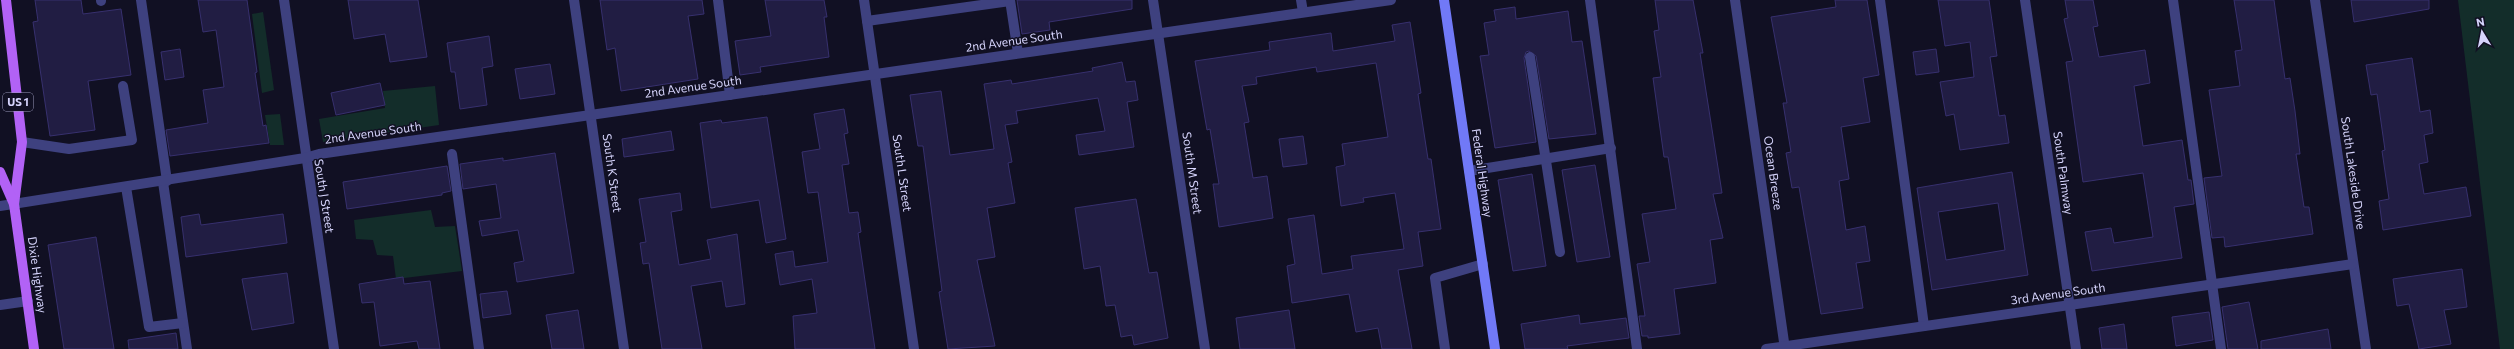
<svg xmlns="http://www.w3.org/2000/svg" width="2514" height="349" font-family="Commissioner,sans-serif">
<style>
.green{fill:#132d2a}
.building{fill:#211d43;stroke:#37306e;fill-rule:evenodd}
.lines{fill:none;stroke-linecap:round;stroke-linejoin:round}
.lane{stroke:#3e417f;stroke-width:10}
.street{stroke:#3e417f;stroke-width:10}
.secondary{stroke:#7179f7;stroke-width:10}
.primary{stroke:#b262f6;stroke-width:10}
.labels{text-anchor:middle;stroke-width:3;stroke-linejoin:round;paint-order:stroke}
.shield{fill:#111023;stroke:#9b99bb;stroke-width:1}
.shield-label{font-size:11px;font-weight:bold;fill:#d6d4fc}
.street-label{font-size:12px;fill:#d6d4fc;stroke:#111023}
</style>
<rect width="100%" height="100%" fill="#111023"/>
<g class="green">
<polygon points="2458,0 2514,0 2514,349 2500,349"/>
<polygon points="263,12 274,90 262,93 252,14"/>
<polygon points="435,86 439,125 323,142 319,119 385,108 383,91"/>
<polygon points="280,114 284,145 270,145 265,115"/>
<polygon points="431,210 435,227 455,226 462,271 396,279 393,256 377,255 373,240 356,239 354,220"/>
</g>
<g class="building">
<polygon points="35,0 81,0 83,14 121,9 131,75 88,81 95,130 50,136 33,22 38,21"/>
<polygon points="198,0 247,0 257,72 255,73 263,126 266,125 269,143 170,156 166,130 208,123 203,90 224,87 216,30 203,32"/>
<polygon points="348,0 418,0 427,57 390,62 385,34 354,39"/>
<polygon points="600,0 702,0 704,14 688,16 698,79 621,91 615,48 607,50"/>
<polygon points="765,0 824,0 827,17 824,17 829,57 760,67 761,72 740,75 735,41 771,36"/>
<polygon points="1017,0 1132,0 1132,9 1049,22 1050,30 1022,34"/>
<polygon points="1655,0 1693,0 1703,53 1700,53 1722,193 1713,194 1723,238 1710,240 1716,283 1674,289 1680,334 1648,338 1648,336 1642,336 1639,316 1645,316 1637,264 1650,262 1642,214 1676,209 1668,157 1664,157 1653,78 1661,77 1654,31 1659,30"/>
<polygon points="1835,0 1867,0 1879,75 1863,78 1870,122 1841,127 1849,179 1839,181 1846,230 1865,226 1870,261 1856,263 1863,308 1821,314 1799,187 1792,188 1786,153 1791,152 1783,103 1787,103 1771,17 1836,7"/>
<polygon points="1938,0 1989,0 1997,56 1990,57 1999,116 2005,115 2009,143 1960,150 1954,114 1946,116 1940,82 1974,77 1970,42 1945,46"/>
<polygon points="2065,0 2093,0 2098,26 2093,27 2099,57 2145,50 2150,83 2134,86 2143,146 2182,140 2188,180 2191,180 2194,204 2174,207 2182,258 2092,271 2085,232 2111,228 2114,243 2153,237 2143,173 2083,182 2066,62 2073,61 2064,19 2068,18"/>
<polygon points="2234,0 2274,0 2285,79 2290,78 2295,111 2300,154 2296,154 2304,207 2309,207 2313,234 2225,247 2224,237 2212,238 2204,178 2222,176 2209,90 2240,86 2235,51 2242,50"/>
<polygon points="2351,0 2429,0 2429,9 2354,22"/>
<polygon points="1515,7 1516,19 1568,11 1572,42 1582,41 1596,134 1549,139 1536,56 1529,51 1526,52 1524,58 1536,142 1495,148 1480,56 1489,55 1484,23 1496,21 1494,10"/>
<polygon points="1410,22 1421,93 1418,94 1428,159 1431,159 1441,229 1418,232 1423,266 1398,270 1412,349 1382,349 1378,328 1356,332 1349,294 1292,303 1287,266 1295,264 1288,219 1314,215 1322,274 1353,269 1351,256 1404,249 1395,193 1363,198 1364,202 1341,206 1336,167 1345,165 1342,144 1388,137 1376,63 1317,72 1316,67 1256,77 1257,84 1242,86 1249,122 1244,123 1253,178 1267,176 1273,218 1219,227 1213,184 1219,184 1210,129 1207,130 1195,61 1270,50 1269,42 1331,33 1333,51 1395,41 1392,25"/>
<polygon points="489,36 493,66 482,68 487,105 460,109 455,72 451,72 447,43"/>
<polygon points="180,49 184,77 165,80 161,52"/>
<polygon points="1936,49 1939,72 1916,75 1913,52"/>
<polygon points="2412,58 2420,112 2430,110 2433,133 2424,135 2428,162 2419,164 2424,194 2466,187 2471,216 2383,230 2379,201 2389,199 2382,151 2385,150 2377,94 2371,95 2366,65"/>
<polygon points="1122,62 1126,82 1135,81 1138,100 1127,102 1134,147 1079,155 1076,135 1105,131 1098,98 1016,111 1018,123 1005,125 1012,162 1008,163 1015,203 987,208 995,257 977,260 995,346 948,349 939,292 942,291 923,146 918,146 910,95 941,91 950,155 994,149 984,84 1011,80 1012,84 1093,71 1092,68"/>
<polygon points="550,64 555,94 520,99 515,69"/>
<polygon points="380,83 385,105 336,115 331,93"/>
<polygon points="844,109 848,133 844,134 849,164 842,165 849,213 858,212 861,232 858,233 875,349 795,349 793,316 817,313 812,279 780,285 775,254 793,251 795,267 828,262 818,192 808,193 802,152 820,149 814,114"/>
<polygon points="767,117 786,239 766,243 759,200 711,208 700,123 721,120 722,123"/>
<polygon points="671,131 674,150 624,157 622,139"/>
<polygon points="1303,136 1307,164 1283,167 1279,139"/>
<polygon points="555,153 574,273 517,282 514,263 524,261 518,230 482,236 479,221 501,218 496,184 463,189 460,164 503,158 503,161"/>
<polygon points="1595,165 1610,257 1577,262 1562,170"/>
<polygon points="447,166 451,191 442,193 442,195 347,209 343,182"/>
<path d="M 2012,172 L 2028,275 L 1932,290 L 1917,188 ZM 1998,203 L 2005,250 L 1946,260 L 1938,212 Z"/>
<polygon points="1532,174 1546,266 1513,271 1498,180"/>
<polygon points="680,193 682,210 671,212 679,265 711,259 707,240 737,234 745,304 726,307 722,281 691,286 702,349 662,349 649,263 643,264 640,243 646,242 639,199"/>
<polygon points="1136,199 1149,273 1157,272 1168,338 1134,345 1132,335 1121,337 1115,305 1106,306 1100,266 1084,269 1075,208"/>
<polygon points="199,214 201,225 283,214 287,243 186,257 181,217"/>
<polygon points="96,237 114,349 64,349 48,245"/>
<polygon points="2462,269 2467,307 2444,310 2451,344 2419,349 2409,304 2397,306 2393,279"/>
<polygon points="287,273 294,323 252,330 242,279"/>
<polygon points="403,277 404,284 430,281 440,349 419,349 417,341 380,346 374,302 362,303 359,284"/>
<polygon points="507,291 511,314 483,318 480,294"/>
<polygon points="2249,302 2258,349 2228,349 2222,307"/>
<polygon points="578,310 584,349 552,349 546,315"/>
<polygon points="1289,310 1295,349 1240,349 1236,318"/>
<polygon points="2209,312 2213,340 2176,346 2172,317"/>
<polygon points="1579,315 1580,324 1626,318 1629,338 1567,346 1568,349 1525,349 1521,324"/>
<polygon points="2124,324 2127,349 2102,349 2099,328"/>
<polygon points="2328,329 2331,349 2261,349 2261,341"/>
<polygon points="176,333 178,349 129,349 128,340"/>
</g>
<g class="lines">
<g class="lane">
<polyline points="101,0 101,1"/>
<polyline points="141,0 167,181"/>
<polyline points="718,0 730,95"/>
<polyline points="1010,0 1018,53"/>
<polyline points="1301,0 1303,12"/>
<polyline points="1590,0 1637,349"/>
<polyline points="1880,0 1924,326"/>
<polyline points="2173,0 2221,349"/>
<polyline points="867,21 1010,1"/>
<polyline points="1530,57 1560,252"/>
<polyline points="22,142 69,149 132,140 123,86"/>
<polyline points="452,154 479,349"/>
<polyline points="1469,171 1611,148"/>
<polyline points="163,182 187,349"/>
<polyline points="126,187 149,327 183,323"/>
<polyline points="0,305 28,301"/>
<polyline points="1445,349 1435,278 1483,264"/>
</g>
<g class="street">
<polyline points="284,0 334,349"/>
<polyline points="574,0 624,349"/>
<polyline points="864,0 914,349"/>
<polyline points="1153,0 1205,349"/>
<polyline points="1735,0 1785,349"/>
<polyline points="2025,0 2076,349"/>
<polyline points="2315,0 2366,349"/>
<polyline points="0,206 305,158 319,154 1391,0"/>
<polyline points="1766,349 2353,264"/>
</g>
<polyline class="secondary" points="1444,0 1495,349"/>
<g class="primary">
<polyline points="6,0 22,142 14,204 34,349"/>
<polyline points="0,172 14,204"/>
</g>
</g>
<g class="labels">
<rect class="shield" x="3" y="93" width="30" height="18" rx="3"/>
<g class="shield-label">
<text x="18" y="106">US 1</text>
</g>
<g class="street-label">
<text transform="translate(1014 41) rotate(-8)" y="4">2nd Avenue South</text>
<text transform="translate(693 87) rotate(-8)" y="4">2nd Avenue South</text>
<text transform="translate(373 133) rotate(-8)" y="4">2nd Avenue South</text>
<text transform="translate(612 173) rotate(82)" y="4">South K Street</text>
<text transform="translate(902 173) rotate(82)" y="4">South L Street</text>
<text transform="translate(1192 173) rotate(82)" y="4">South M Street</text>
<text transform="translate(1482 173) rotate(82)" y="4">Federal Highway</text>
<text transform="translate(1773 173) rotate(82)" y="4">Ocean Breeze</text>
<text transform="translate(2063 173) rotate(82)" y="4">South Palmway</text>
<text transform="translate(2353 173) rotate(82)" y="4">South Lakeside Drive</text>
<text transform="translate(324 196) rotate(81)" y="4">South J Street</text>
<text transform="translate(37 275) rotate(82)" y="4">Dixie Highway</text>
<text transform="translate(2058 294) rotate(-8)" y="4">3rd Avenue South</text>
</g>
</g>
<g transform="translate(2482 32) rotate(350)" stroke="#111023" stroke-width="3" paint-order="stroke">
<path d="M0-3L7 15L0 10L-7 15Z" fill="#d6d4fc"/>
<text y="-6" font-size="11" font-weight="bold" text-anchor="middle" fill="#d6d4fc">N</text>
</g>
</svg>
